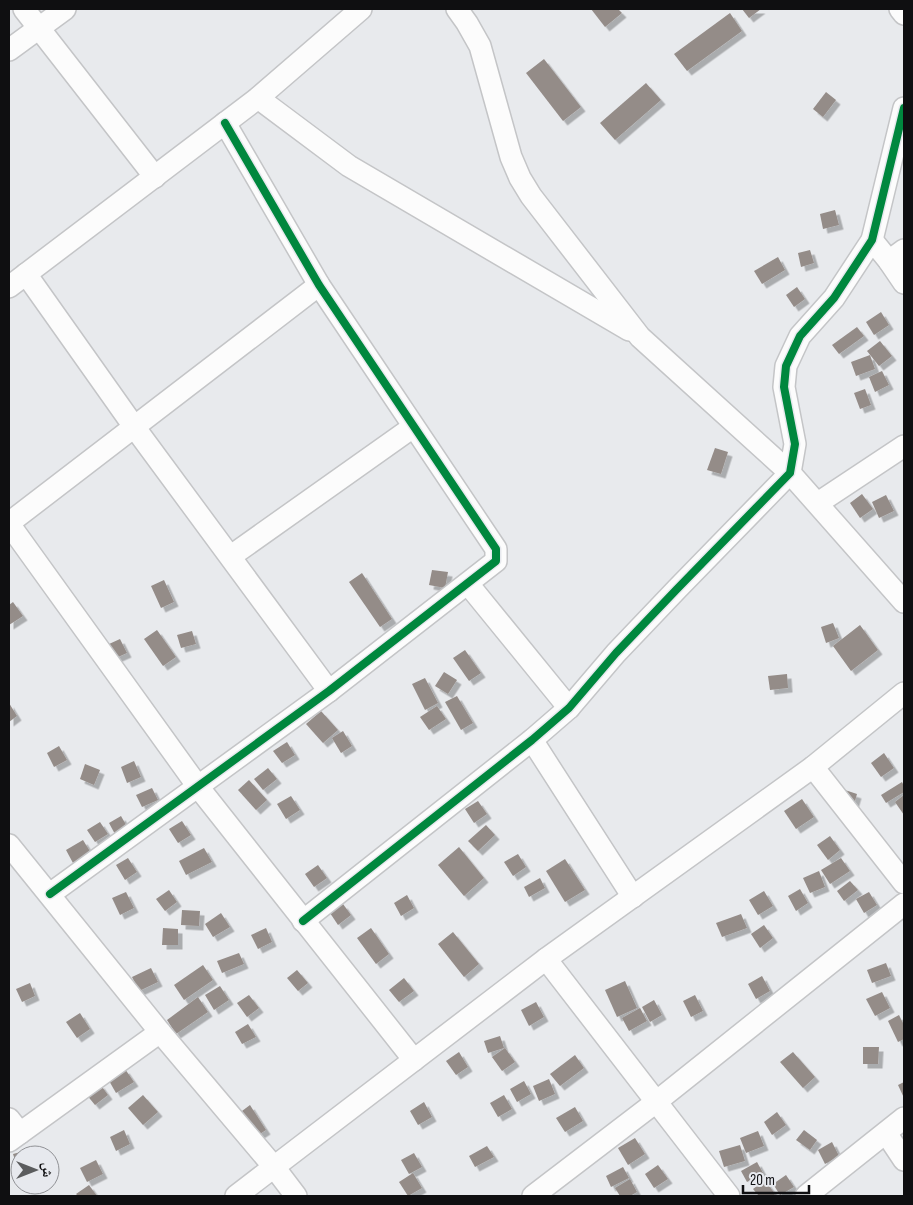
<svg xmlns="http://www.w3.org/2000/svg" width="913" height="1205" font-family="'Sofia Sans Condensed','Noto Naskh Arabic',sans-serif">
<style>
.building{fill:#948c88;filter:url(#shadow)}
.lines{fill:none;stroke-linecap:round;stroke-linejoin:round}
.street-casing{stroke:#c4c5c7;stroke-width:24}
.street{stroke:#fcfcfc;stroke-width:21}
.cycleway-casing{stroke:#e7e9ee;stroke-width:11}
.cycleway{stroke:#00873e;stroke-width:8}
</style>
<defs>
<filter id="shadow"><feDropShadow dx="4.5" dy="4.5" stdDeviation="0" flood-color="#0004"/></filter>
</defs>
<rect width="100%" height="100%" fill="#e8eaed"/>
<g class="building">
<polygon points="591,9 618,9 622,13 605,27"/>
<polygon points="742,9 761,9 749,18"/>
<polygon points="730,13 742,31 687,71 674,54"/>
<polygon points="544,59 581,107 563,121 526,73"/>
<polygon points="646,83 661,100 615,140 600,123"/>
<polygon points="826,92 836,100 823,117 813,109"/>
<polygon points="835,210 839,225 823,229 820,214"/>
<polygon points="810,250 814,263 801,267 798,253"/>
<polygon points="778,257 785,270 762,284 754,271"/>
<polygon points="797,287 805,299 794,307 786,295"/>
<polygon points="881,312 889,325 874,335 866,322"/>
<polygon points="857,327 864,336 839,354 832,345"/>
<polygon points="880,341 892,356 879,366 867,351"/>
<polygon points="870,355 875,369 856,376 851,362"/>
<polygon points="882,371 889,385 875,392 869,377"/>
<polygon points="865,389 871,405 860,409 854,393"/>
<polygon points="715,448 728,452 721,474 707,470"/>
<polygon points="862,494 873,509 860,518 850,503"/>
<polygon points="886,495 894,511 879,518 872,502"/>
<polygon points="432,570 448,572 445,588 429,585"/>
<polygon points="362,573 392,619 380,627 349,582"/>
<polygon points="164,580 174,602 161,608 151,586"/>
<polygon points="13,602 23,616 9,625 9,605"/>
<polygon points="833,623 839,638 826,643 821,627"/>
<polygon points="860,625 878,650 851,671 833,646"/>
<polygon points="157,630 176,657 163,666 144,639"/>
<polygon points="192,631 196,644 181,648 177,635"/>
<polygon points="120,639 127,653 102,664 96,650"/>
<polygon points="465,650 481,673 469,681 453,658"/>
<polygon points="444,672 457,680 448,694 435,686"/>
<polygon points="787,674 788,688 770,690 768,676"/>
<polygon points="425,678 438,703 425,710 412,684"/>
<polygon points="457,696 473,723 461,730 445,702"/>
<polygon points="9,703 17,716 9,722"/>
<polygon points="437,706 446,719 429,730 420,717"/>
<polygon points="321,711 338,730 323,743 306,724"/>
<polygon points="343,731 352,746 341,753 332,738"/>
<polygon points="287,742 295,755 282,763 273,751"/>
<polygon points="59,746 67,760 54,767 47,753"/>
<polygon points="884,753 894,768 881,777 871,763"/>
<polygon points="134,761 141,777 127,783 121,767"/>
<polygon points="85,764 100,770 94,785 80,779"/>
<polygon points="268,768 277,779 263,790 254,779"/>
<polygon points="249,780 267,800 256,810 238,790"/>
<polygon points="902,782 904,786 904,792 886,803 881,795"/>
<polygon points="152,788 158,800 142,807 136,795"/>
<polygon points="842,789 857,794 852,811"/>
<polygon points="904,795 904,815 895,802"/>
<polygon points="291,796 300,810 286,819 277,804"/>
<polygon points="802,799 814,817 796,829 784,811"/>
<polygon points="478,801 487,814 474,823 465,809"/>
<polygon points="121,816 129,830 116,836 109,823"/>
<polygon points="182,821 191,835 178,843 169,829"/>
<polygon points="100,822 108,834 95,842 87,830"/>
<polygon points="486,825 495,835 478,851 468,841"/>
<polygon points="830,836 840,850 828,860 817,845"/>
<polygon points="83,840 91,853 73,863 66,850"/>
<polygon points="459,847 484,878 464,896 438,865"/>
<polygon points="204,848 212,862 186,875 179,861"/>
<polygon points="518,854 526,867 513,876 504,862"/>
<polygon points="128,858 137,872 125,880 116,865"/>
<polygon points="841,858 850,871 830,884 821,870"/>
<polygon points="565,859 585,890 565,902 546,871"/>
<polygon points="318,865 327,878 314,887 305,874"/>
<polygon points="819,871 825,887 810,893 803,878"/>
<polygon points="540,878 545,888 529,897 524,887"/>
<polygon points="850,881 858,890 844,901 837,891"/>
<polygon points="800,889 808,903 796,911 788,896"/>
<polygon points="169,890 177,902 165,911 156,899"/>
<polygon points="764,891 773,906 758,915 749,900"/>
<polygon points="126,892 134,908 120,915 112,898"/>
<polygon points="869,892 877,905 864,913 856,899"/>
<polygon points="407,895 414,908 401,916 394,903"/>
<polygon points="343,904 351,915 338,925 330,913"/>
<polygon points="182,910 200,911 199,926 181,925"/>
<polygon points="221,913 230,927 213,937 205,924"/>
<polygon points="741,914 747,928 722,937 716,923"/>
<polygon points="764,925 773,938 760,948 751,934"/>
<polygon points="163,928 178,929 178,945 162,945"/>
<polygon points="266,928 272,942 258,949 251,935"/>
<polygon points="371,928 389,954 376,964 357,938"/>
<polygon points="453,932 479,964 464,977 438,944"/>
<polygon points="239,953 244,964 222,973 217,961"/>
<polygon points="886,963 891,976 872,983 867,970"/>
<polygon points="203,965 213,980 184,1000 174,985"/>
<polygon points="151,968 158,982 139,991 132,977"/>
<polygon points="297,970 308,983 298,991 287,978"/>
<polygon points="762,976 770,991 756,999 748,984"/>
<polygon points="404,978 414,991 399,1002 389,990"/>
<polygon points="625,981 637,1008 617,1017 605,990"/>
<polygon points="30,983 35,996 22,1002 16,989"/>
<polygon points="220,986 229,1000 214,1010 205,995"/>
<polygon points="882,992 890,1008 875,1016 866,999"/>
<polygon points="249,995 259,1008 247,1017 237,1003"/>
<polygon points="695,995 703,1011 691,1017 683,1001"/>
<polygon points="198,997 208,1012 176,1034 167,1020"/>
<polygon points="654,1000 662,1015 650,1022 642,1007"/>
<polygon points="536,1002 544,1017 529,1026 521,1010"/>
<polygon points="640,1008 647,1021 629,1031 622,1018"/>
<polygon points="80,1013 90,1029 77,1038 66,1022"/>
<polygon points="899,1015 904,1025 904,1039 898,1042 888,1021"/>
<polygon points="248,1024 256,1037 242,1044 235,1032"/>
<polygon points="500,1036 504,1048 488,1053 484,1041"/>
<polygon points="863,1047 879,1047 878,1064 863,1064"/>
<polygon points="505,1048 515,1062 502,1071 492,1057"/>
<polygon points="459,1052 468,1067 456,1075 446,1061"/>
<polygon points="793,1052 815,1077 803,1088 780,1062"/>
<polygon points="575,1055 584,1068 560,1086 550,1074"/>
<polygon points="125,1069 134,1082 116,1093 108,1079"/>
<polygon points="549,1079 555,1094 539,1101 533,1086"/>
<polygon points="524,1081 531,1094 517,1102 510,1089"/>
<polygon points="904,1082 904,1098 898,1085"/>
<polygon points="100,1084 108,1095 95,1105 86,1094"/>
<polygon points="143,1095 158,1112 143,1125 128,1108"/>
<polygon points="504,1095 512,1109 498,1117 490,1103"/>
<polygon points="424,1102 432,1117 418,1125 410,1111"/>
<polygon points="250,1105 266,1130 255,1137 238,1114"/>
<polygon points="575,1107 583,1121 565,1132 556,1118"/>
<polygon points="777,1112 786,1125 772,1135 764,1122"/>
<polygon points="124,1130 130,1144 116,1151 110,1137"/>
<polygon points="804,1130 817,1140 810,1150 796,1140"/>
<polygon points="758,1131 764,1146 746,1153 740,1138"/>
<polygon points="635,1138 645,1154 628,1165 618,1148"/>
<polygon points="832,1142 839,1156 825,1164 818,1150"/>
<polygon points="740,1145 745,1161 724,1167 719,1151"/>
<polygon points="487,1146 494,1157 475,1167 469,1156"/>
<polygon points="28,1150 29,1155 20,1155 20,1168 18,1169 13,1154"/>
<polygon points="414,1153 422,1167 409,1174 401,1160"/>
<polygon points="96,1160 103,1174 87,1182 80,1168"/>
<polygon points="757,1162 763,1173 747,1182 741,1171"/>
<polygon points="658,1165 668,1179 654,1188 645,1174"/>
<polygon points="623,1167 629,1178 611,1187 606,1176"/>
<polygon points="413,1173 422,1188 408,1196 399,1182"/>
<polygon points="786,1175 794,1187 780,1195 773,1184"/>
<polygon points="630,1179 637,1192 630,1196 620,1196 615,1188"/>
<polygon points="765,1180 775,1194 773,1196 759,1196 753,1189"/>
<polygon points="89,1185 97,1196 78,1196 76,1194"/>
</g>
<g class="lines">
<g class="street-casing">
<g id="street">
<polyline points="24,9 155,177"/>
<polyline points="457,9 467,23 480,46 511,157 520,178 531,196 640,337 790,473 904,602"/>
<polyline points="900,9 904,14"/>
<polyline points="9,50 65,9"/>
<polyline points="258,98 349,166 629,330"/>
<polyline points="872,240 889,261 904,283"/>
<polyline points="889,261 904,250"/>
<polyline points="26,274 135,428 329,691"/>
<polyline points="9,287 258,98 361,9"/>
<polyline points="818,503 904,446"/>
<polyline points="9,523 319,285"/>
<polyline points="9,524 199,788 414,1060"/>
<polyline points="231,556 413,427"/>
<polyline points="468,584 569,708"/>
<polyline points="532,740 633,897"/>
<polyline points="813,767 904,883"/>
<polyline points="9,845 160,1032 274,1167 296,1196"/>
<polyline points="50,894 329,691 496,561 496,549 319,285 225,123"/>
<polyline points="303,921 532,740 569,708 616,653 677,589 790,473 795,444 784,387 786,366 800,336 834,298 872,240 904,108"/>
<polyline points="546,959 729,1196"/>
<polyline points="9,1119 20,1133"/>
<polyline points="886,1133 904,1160"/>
<polyline points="9,1141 160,1032"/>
<polyline points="236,1196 546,959 813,767 904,693"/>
<polyline points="533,1196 656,1102 904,904"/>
<polyline points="806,1196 904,1118"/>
</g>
</g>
<use href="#street" class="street"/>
<g class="cycleway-casing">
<g id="cycleway">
<polyline points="50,894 329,691 496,561 496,549 319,285 225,123"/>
<polyline points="303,921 532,740 569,708 616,653 677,589 790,473 795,444 784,387 786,366 800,336 834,298 872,240 904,108"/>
</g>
</g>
<use href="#cycleway" class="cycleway"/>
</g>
<rect width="913" height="1205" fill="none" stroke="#0f0f11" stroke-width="20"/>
<g transform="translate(35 1170) rotate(90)"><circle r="24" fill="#e7e9ee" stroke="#919296"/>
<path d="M0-4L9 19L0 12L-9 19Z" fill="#5b5c5e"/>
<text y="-8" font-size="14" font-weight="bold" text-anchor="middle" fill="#0f0f11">ش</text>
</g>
<path d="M743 1185v8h66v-8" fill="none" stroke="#0f0f11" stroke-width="2.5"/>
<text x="750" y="1185" font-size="15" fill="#0f0f11" stroke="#e7e9ee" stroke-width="4" paint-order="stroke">20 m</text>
</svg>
